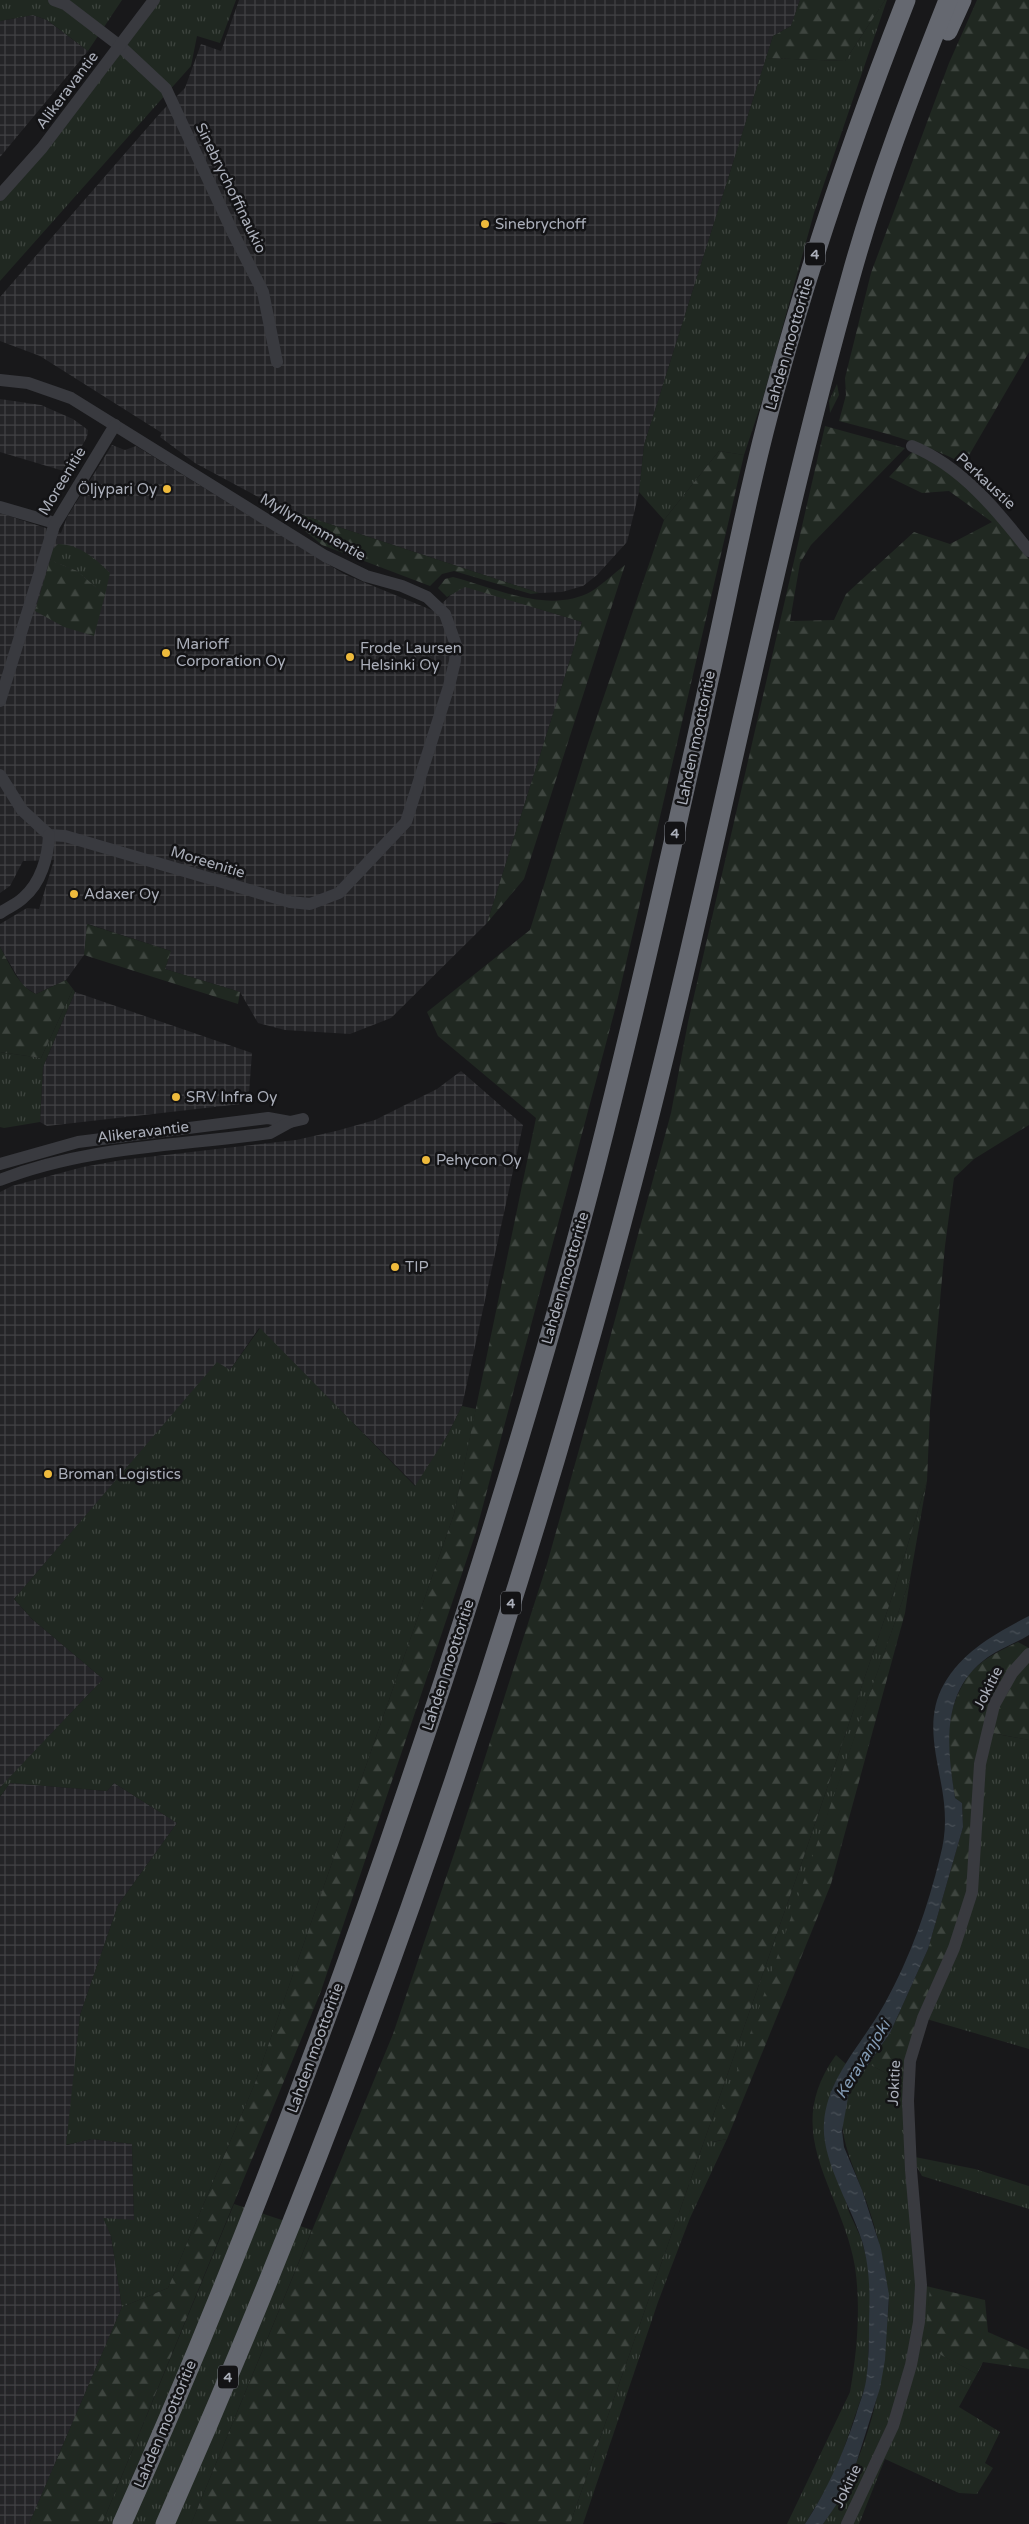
<svg xmlns="http://www.w3.org/2000/svg" width="1029" height="2524" font-family="'Varela Round',sans-serif">
<style>
.industrial{fill:url(#industrial-grid)}
.grass{fill:url(#grass-tufts)}
.forest{fill:url(#forest-firs)}
.water{fill:url(#water-ripples)}
.lines{fill:none;stroke-linecap:round;stroke-linejoin:round}
.minor{stroke:#393a3f;stroke-width:12}
.highway{stroke:#656870;stroke-width:19}
.poi-dot{fill:#eeba3c;stroke:#131315;stroke-width:2}
.labels{text-anchor:middle;stroke-width:5;stroke-linejoin:round;paint-order:stroke}
.shield{fill:#131315;stroke:#7d8088;stroke-width:1}
.shield-label{font-size:14px;font-weight:bold;fill:#abafba}
.street-label{font-size:15px;fill:#abafba;stroke:#131315}
.poi-label{font-size:15px;fill:#abafba;stroke:#131315;text-anchor:start}
.water-label{font-size:16px;font-style:italic;fill:#839bb4;stroke:#131315}
</style>
<defs>
<pattern id="industrial-grid" width="8" height="8" patternUnits="userSpaceOnUse" patternTransform="scale(1.25)"><rect width="8" height="8" fill="#242427"/><path d="M0 4h8M4 0v8" fill="none" stroke="#414144"/></pattern>
<pattern id="grass-tufts" width="24" height="20" patternUnits="userSpaceOnUse" patternTransform="scale(1.25)"><rect width="24" height="20" fill="#202821"/><path d="M3 7l-1-3M5 7V3M7 7l1-3M15 17l-1-3M17 17v-4M19 17l1-3" fill="none" stroke="#3e453f"/></pattern>
<pattern id="forest-firs" width="22" height="20" patternUnits="userSpaceOnUse" patternTransform="scale(1.25)"><rect width="22" height="20" fill="#202821"/><path d="M5 1l3.5 6h-7zM16 11l3.5 6h-7z" fill="#3e453f"/></pattern>
<pattern id="water-ripples" width="26" height="14" patternUnits="userSpaceOnUse" patternTransform="scale(1.25)"><rect width="26" height="14" fill="#2e363e"/><path d="M2 4q2-2 4 0t4 0M15 11q2-2 4 0t4 0" fill="none" stroke="#4a5158"/></pattern>
</defs>
<rect width="100%" height="100%" fill="#18181a"/>
<g class="industrial">
<polygon points="239,0 800,0 791,26 773,36 644,445 639,492 627,542 597,575 583,586 562,592 539,593 275,506 195,463 160,437 162,433 40,356 0,341 0,297 161,112 185,88 201,44 221,51"/>
<polygon points="33,15 47,20 88,51 0,157 0,21"/>
<polygon points="0,399 41,405 73,419 88,430 87,437 67,472 0,452"/>
<polygon points="112,445 125,450 136,446 344,574 434,611 455,591 465,586 582,622 487,923 391,1018 350,1034 285,1030 258,1023 240,992 165,969 171,951 88,924 84,955 66,980 36,994 23,986 0,947 0,924 27,908 39,909 54,860 23,861 10,886 0,893 0,513 61,533 67,517"/>
<polygon points="75,992 252,1053 249,1093 241,1104 47,1126 40,1122 43,1067"/>
<polygon points="461,1071 523,1125 462,1406 447,1436 416,1486 259,1328 230,1370 217,1363 14,1599 32,1619 103,1679 0,1788 0,1192 12,1186 83,1167 122,1160 296,1140 336,1131 375,1120 437,1089"/>
<polygon points="10,1783 107,1791 114,1783 177,1823 118,1905 80,2015 67,2145 92,2139 132,2144 134,2221 104,2219 111,2236 122,2307 29,2524 0,2524 0,1797"/>
</g>
<g class="grass">
<polygon points="0,0 122,0 88,51 47,20 33,15 0,21"/>
<polygon points="152,0 236,0 220,43 197,36 191,66 0,281 0,198"/>
<polygon points="885,0 887,0 814,213 763,398 744,455 719,451 664,520 639,492 644,445 766,58 845,61"/>
<polygon points="837,384 839,395 830,413 829,401"/>
<path d="M 58,544 C 79,544 96,559 110,573 L 105,595 L 77,571 L 50,560 L 52,550 Z"/>
<polygon points="73,989 75,992 43,1067 40,1122 4,1128 0,1127 0,1052 41,1058"/>
<polygon points="260,1328 415,1486 447,1436 462,1406 476,1409 454,1514 255,2083 168,2288 122,2307 111,2236 103,2218 134,2220 132,2144 92,2139 66,2145 80,2015 118,1905 177,1823 114,1783 107,1791 10,1783 0,1797 0,1788 5,1782 103,1679 32,1619 14,1599 217,1362 230,1370"/>
<polygon points="927,1481 910,1579 713,2142 727,2139 690,2218 658,2302 583,2524 570,2524 804,1856 892,1597"/>
<polygon points="986,1732 1029,1740 1029,2049 923,2018"/>
<path d="M 836,2055 L 846,2064 L 834,2085 L 843,2191 L 849,2212 L 861,2238 L 868,2264 L 871,2285 L 868,2363 L 866,2384 L 835,2474 L 805,2524 L 787,2524 L 850,2392 C 857,2352 861,2308 855,2267 C 842,2189 779,2134 836,2055 Z"/>
<path d="M 869,2064 L 908,2085 L 910,2156 L 975,2169 L 1029,2186 L 1029,2209 L 922,2176 L 911,2157 L 921,2285 L 930,2287 L 925,2346 L 977,2374 L 959,2407 L 1000,2432 L 985,2463 L 993,2468 L 977,2494 L 959,2493 L 885,2459 L 859,2524 L 823,2524 C 862,2468 882,2399 886,2331 C 887,2319 890,2306 888,2293 C 884,2258 875,2223 862,2190 C 842,2138 828,2112 869,2064 Z"/>
<polygon points="234,2204 312,2230 191,2524 102,2524"/>
</g>
<g class="forest">
<polygon points="800,0 885,0 845,61 766,58 773,36 791,26"/>
<path d="M 977,0 L 1029,0 L 1029,352 L 964,464 C 924,443 883,432 839,421 L 846,395 L 845,378 L 871,273 L 949,63 Z"/>
<path d="M 825,426 L 905,448 L 811,545 L 800,563 L 790,621 L 834,620 L 846,594 L 914,532 L 950,544 L 992,522 L 949,491 L 922,493 L 889,477 L 913,451 C 963,476 996,514 1029,559 L 1029,1125 L 974,1159 L 954,1178 L 945,1246 L 930,1411 L 927,1481 L 892,1597 L 804,1856 L 570,2524 L 508,2524 L 501,2522 L 488,2524 L 191,2524 L 393,2034 L 457,1845 L 547,1564 L 601,1371 L 671,1113 L 688,1022 Z"/>
<polygon points="719,451 744,455 617,1002 476,1532 321,1991 102,2524 29,2524 122,2307 168,2288 255,2083 454,1514 536,1118 438,1036 427,1012 530,930 588,743 664,520"/>
<polygon points="275,506 539,593 531,594 454,571 442,574 430,586 322,545"/>
<polygon points="50,560 77,571 105,595 94,636 64,627 35,611"/>
<path d="M 625,565 L 524,879 L 487,923 L 582,622 L 465,587 L 447,597 L 438,588 L 445,579 L 453,577 C 495,588 550,615 592,591 C 603,584 614,573 625,565 Z"/>
<polygon points="87,924 171,951 165,969 240,992 238,1004 84,955"/>
<path d="M 0,947 C 10,964 18,986 36,994 L 66,980 L 73,989 L 41,1058 L 0,1052 Z"/>
<polygon points="910,1579 905,1613 831,1884 727,2139 712,2142"/>
<path d="M 1018,1642 L 1029,1648 L 1029,1740 L 987,1732 L 972,1892 L 923,2018 L 908,2085 L 869,2064 L 890,2033 L 928,1949 L 963,1827 L 962,1803 L 955,1798 C 949,1760 942,1722 962,1686 C 965,1681 968,1674 973,1670 C 986,1657 1001,1650 1018,1642 Z"/>
<polygon points="930,2287 985,2300 988,2332 1029,2350 1029,2369 983,2362 977,2374 924,2346"/>
</g>
<path class="water" d="M 1029,1616 L 1029,1635 C 1016,1643 1001,1648 988,1657 C 940,1691 947,1747 955,1798 L 962,1803 L 963,1827 L 928,1949 L 890,2033 L 849,2092 L 842,2131 L 844,2147 L 862,2190 L 881,2249 L 889,2295 L 885,2360 L 880,2388 L 855,2467 L 841,2498 L 823,2524 L 805,2524 C 829,2487 842,2456 856,2415 C 859,2404 864,2393 866,2381 C 869,2361 869,2341 869,2321 C 870,2293 870,2268 862,2241 C 851,2206 821,2160 824,2123 C 827,2077 864,2042 885,2003 C 910,1958 928,1907 940,1857 C 945,1839 946,1822 944,1803 C 940,1764 922,1723 944,1684 C 963,1651 996,1633 1029,1616 Z"/>
<g class="lines">
<g class="minor">
<polyline points="54,0 65,4 120,46 166,89 233,233 263,292 277,362"/>
<polyline points="0,195 42,148 154,0"/>
<polyline points="0,380 28,383 71,398 325,556 366,576 402,586 427,597 445,614 456,645 455,661 449,686 406,822 339,893 310,904 290,902 65,836 49,835 22,810 0,775"/>
<path d="M 912,446 C 961,466 997,510 1029,551"/>
<polyline points="0,507 55,523"/>
<polyline points="0,701 54,526 115,425"/>
<path d="M 0,913 C 7,908 17,904 23,898 C 41,883 48,857 49,835"/>
<polyline points="0,1164 78,1142 268,1118 290,1122"/>
<path d="M 0,1180 C 86,1146 180,1146 270,1133 L 290,1122 L 303,1119"/>
<polyline points="847,2524 893,2426 911,2365 919,2322 921,2285 911,2170 908,2101 910,2061 923,2018 954,1948 972,1892 980,1764 994,1705 1012,1673 1029,1654"/>
</g>
<g class="highway">
<polyline points="948,31 962,0"/>
<path d="M 122,2524 C 245,2249 350,1965 444,1679 C 499,1510 551,1340 595,1169 C 637,1005 674,841 710,676 C 731,581 749,485 775,391 C 811,258 856,128 906,0"/>
<path d="M 165,2524 C 357,2090 513,1640 633,1181 C 712,881 767,575 851,276 C 877,182 912,91 948,0"/>
</g>
</g>
<g class="poi-dot">
<circle cx="485" cy="224" r="5"/>
<circle cx="167" cy="489" r="5"/>
<circle cx="166" cy="653" r="5"/>
<circle cx="350" cy="657" r="5"/>
<circle cx="74" cy="894" r="5"/>
<circle cx="176" cy="1097" r="5"/>
<circle cx="426" cy="1160" r="5"/>
<circle cx="395" cy="1267" r="5"/>
<circle cx="48" cy="1474" r="5"/>
</g>
<g class="labels">
<g class="shield">
<rect x="805" y="242.5" width="20" height="23" rx="4"/>
<rect x="665" y="821.5" width="20" height="23" rx="4"/>
<rect x="501" y="1591.5" width="20" height="23" rx="4"/>
<rect x="218" y="2365.5" width="20" height="23" rx="4"/>
</g>
<g class="shield-label">
<text x="815" y="259">4</text>
<text x="675" y="838">4</text>
<text x="511" y="1608">4</text>
<text x="228" y="2382">4</text>
</g>
<g class="street-label">
<text transform="translate(67 90) rotate(-53)" y="5">Alikeravantie</text>
<text transform="translate(231 188) rotate(64)" y="5">Sinebrychoffinaukio</text>
<text transform="translate(789 344) rotate(-74)" y="5">Lahden moottoritie</text>
<text transform="translate(62 481) rotate(-59)" y="5">Moreenitie</text>
<text transform="translate(986 481) rotate(43)" y="5">Perkaustie</text>
<text transform="translate(313 527) rotate(30)" y="5">Myllynummentie</text>
<text transform="translate(696 738) rotate(-78)" y="5">Lahden moottoritie</text>
<text transform="translate(208 862) rotate(17)" y="5">Moreenitie</text>
<text transform="translate(143 1132) rotate(-7)" y="5">Alikeravantie</text>
<text transform="translate(565 1278) rotate(-74)" y="5">Lahden moottoritie</text>
<text transform="translate(448 1665) rotate(-72)" y="5">Lahden moottoritie</text>
<text transform="translate(988 1688) rotate(-63)" y="5">Jokitie</text>
<text transform="translate(315 2048) rotate(-70)" y="5">Lahden moottoritie</text>
<text transform="translate(894 2083) rotate(-87)" y="5">Jokitie</text>
<text transform="translate(165 2424) rotate(-67)" y="5">Lahden moottoritie</text>
<text transform="translate(847 2486) rotate(-64)" y="5">Jokitie</text>
</g>
<g class="poi-label">
<text x="495" y="229">Sinebrychoff</text>
<text x="157" y="494" text-anchor="end">Öljypari Oy</text>
<text x="176" y="649">Marioff<tspan x="176" dy="17">Corporation Oy</tspan></text>
<text x="360" y="653">Frode Laursen<tspan x="360" dy="17">Helsinki Oy</tspan></text>
<text x="84" y="899">Adaxer Oy</text>
<text x="186" y="1102">SRV Infra Oy</text>
<text x="436" y="1165">Pehycon Oy</text>
<text x="405" y="1272">TIP</text>
<text x="58" y="1479">Broman Logistics</text>
</g>
<g class="water-label">
<text transform="translate(862 2059) rotate(-58)" y="6">Keravanjoki</text>
</g>
</g>
</svg>
